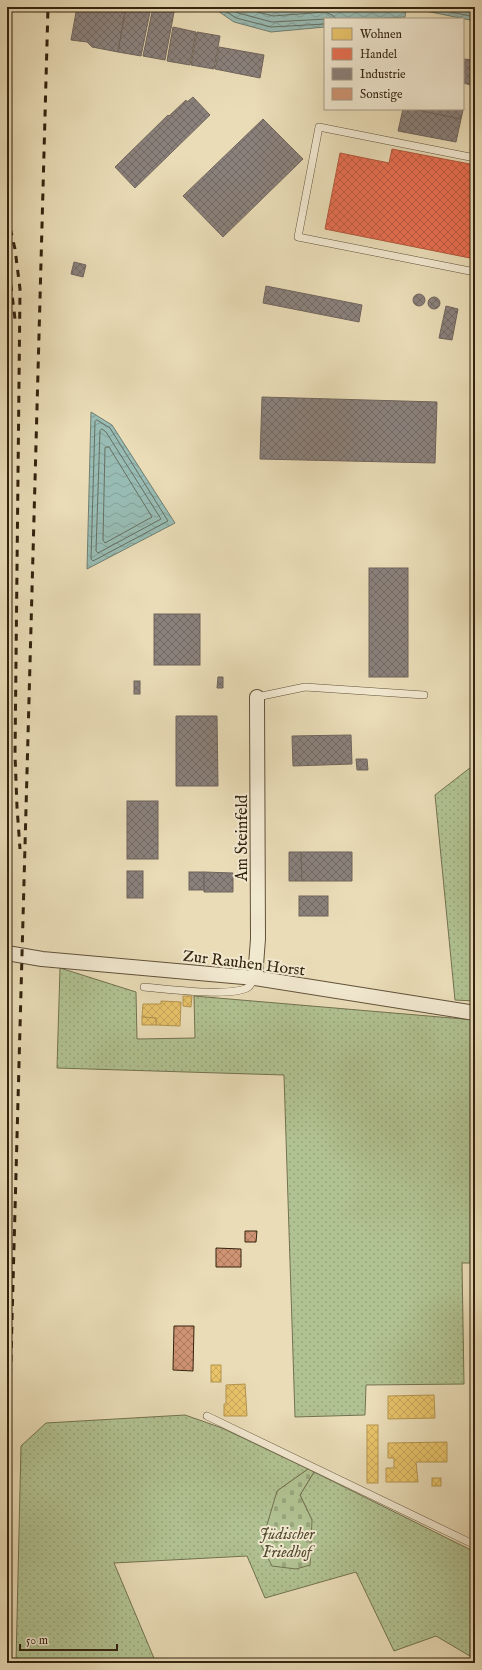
<svg xmlns="http://www.w3.org/2000/svg" width="482" height="1670" font-family="'IM FELL English',serif">
<style>
.grass{fill:url(#grass-dots);stroke:#727250}
.cemetery{fill:url(#cemetery-stones);stroke:#727250}
.water{fill:url(#water-waves);stroke:#707e71}
.homes{fill:url(#homes-cross-hatch);stroke:#b3944f}
.shops{fill:url(#shops-cross-hatch);stroke:#b1583d}
.industry{fill:url(#industry-cross-hatch);stroke:#70655b}
.lines{fill:none;stroke-linecap:round;stroke-linejoin:round}
.shore{stroke:#666f61;stroke-width:1}
.building{fill:url(#building-cross-hatch);stroke:#34230f}
.service-casing{stroke:#615139;stroke-width:8}
.minor-casing{stroke:#615139;stroke-width:16}
.service{stroke:#f1e8d0;stroke-width:7}
.minor{stroke:#f1e8d0;stroke-width:14}
.rail{stroke:#34230f;stroke-width:3;stroke-dasharray:7 7;stroke-linecap:butt}
.labels{text-anchor:middle;stroke-width:4;stroke-linejoin:round;paint-order:stroke}
.street-label{font-size:16px;fill:#34230f;stroke:#f1e8d0}
.park-label{font-size:16px;font-style:italic;fill:#534b30;stroke:#f1e8d0}
</style>
<defs>
<pattern id="grass-dots" width="8" height="8" patternUnits="userSpaceOnUse"><rect width="8" height="8" fill="#b1c292"/><path d="M2 2h.1M6 6h.1" fill="none" stroke="#99a67d" stroke-width="1.8" stroke-linecap="round"/></pattern>
<pattern id="cemetery-stones" width="16" height="16" patternUnits="userSpaceOnUse"><rect width="16" height="16" fill="#b1c292"/><path d="M2 7V4a2 2 0 0 1 4 0v3zM10 15v-3a2 2 0 0 1 4 0v3z" fill="#99a67d"/></pattern>
<pattern id="water-waves" width="16" height="10" patternUnits="userSpaceOnUse"><rect width="16" height="10" fill="#98bbb3"/><path d="M0 5q4-4 8 0t8 0" fill="none" stroke="#84a099"/></pattern>
<pattern id="homes-cross-hatch" width="8" height="8" patternUnits="userSpaceOnUse"><rect width="8" height="8" fill="#e9c46a"/><path d="M0 0l8 8M0 8l8-8" fill="none" stroke="#c8a85b"/></pattern>
<pattern id="shops-cross-hatch" width="8" height="8" patternUnits="userSpaceOnUse"><rect width="8" height="8" fill="#e76f51"/><path d="M0 0l8 8M0 8l8-8" fill="none" stroke="#bc5b42"/></pattern>
<pattern id="industry-cross-hatch" width="8" height="8" patternUnits="userSpaceOnUse"><rect width="8" height="8" fill="#8a817c"/><path d="M0 0l8 8M0 8l8-8" fill="none" stroke="#726964"/></pattern>
<pattern id="building-cross-hatch" width="8" height="8" patternUnits="userSpaceOnUse"><rect width="8" height="8" fill="#cf9473"/><path d="M0 0l8 8M0 8l8-8" fill="none" stroke="#a9785d"/></pattern>
</defs>
<rect width="100%" height="100%" fill="#e9dcb7"/>
<filter id="stains"><feTurbulence type="fractalNoise" baseFrequency=".005" numOctaves="4"/><feColorMatrix values="0 0 0 0 .2 0 0 0 0 .09 0 0 0 0 .02 0 0 0 .5 -.17"/></filter>
<radialGradient id="worn" r=".72"><stop offset=".6" stop-color="#630" stop-opacity="0"/><stop offset="1" stop-color="#630" stop-opacity=".3"/></radialGradient>
<g class="grass">
<polygon points="475,764 475,1001 455,1000 435,795"/>
<polygon points="60,968 136,992 137,1039 195,1038 194,996 475,1020 475,1263 462,1263 464,1384 366,1385 365,1415 295,1417 284,1075 57,1068"/>
<polygon points="185,1415 222,1428 308,1469 277,1491 312,1520 300,1495 314,1472 475,1552 475,1659 436,1636 394,1651 356,1572 265,1598 247,1556 114,1563 156,1663 16,1663 21,1446 46,1423"/>
</g>
<polygon class="cemetery" points="308,1469 314,1472 300,1495 312,1520 310,1565 296,1569 272,1566 261,1545 277,1491"/>
<g class="water">
<polygon points="212,7 475,7 475,21 406,7 405,17 371,19 325,19 325,27 271,32 234,22"/>
<polygon points="91,412 112,425 175,523 87,569"/>
</g>
<g class="homes">
<polygon points="183,996 192,996 191,1007 183,1006"/>
<polygon points="161,1001 181,1002 180,1026 156,1025 156,1018 142,1017 143,1004 161,1004"/>
<polygon points="142,1017 156,1018 156,1025 142,1025"/>
<rect x="211" y="1365" width="10" height="17"/>
<polygon points="245,1384 247,1416 224,1416 224,1404 226,1404 226,1385"/>
<polygon points="434,1395 435,1418 388,1419 388,1396"/>
<rect x="367" y="1425" width="11" height="58"/>
<polygon points="447,1442 447,1462 416,1462 418,1482 386,1482 386,1468 394,1468 394,1458 388,1458 388,1443"/>
<rect x="432" y="1478" width="9" height="8"/>
</g>
<polygon class="shops" points="392,149 475,165 475,259 325,229 340,153 389,163"/>
<g class="industry">
<polygon points="77,7 126,7 118,52 92,47 87,42 71,40"/>
<polygon points="126,7 151,7 141,56 118,52"/>
<polygon points="153,7 175,7 165,60 143,56"/>
<polygon points="173,27 196,32 190,65 167,61"/>
<polygon points="197,32 220,36 214,69 191,65"/>
<polygon points="219,47 264,55 260,78 215,69"/>
<polygon points="463,59 475,60 475,86 463,83"/>
<polygon points="193,97 210,115 135,188 115,167 168,115 169,116 186,100 187,102"/>
<polygon points="403,109 413,109 461,119 456,142 398,131"/>
<polygon points="413,109 459,109 463,110 461,119"/>
<polygon points="263,119 303,159 223,237 183,196"/>
<polygon points="74,262 86,265 83,277 71,274"/>
<polygon points="266,286 362,305 359,322 263,303"/>
<circle cx="419" cy="300" r="6"/>
<circle cx="434" cy="303" r="6"/>
<polygon points="446,306 458,309 452,340 439,338"/>
<polygon points="262,397 437,402 435,463 260,459"/>
<rect x="369" y="568" width="39" height="109"/>
<rect x="154" y="614" width="46" height="51"/>
<polygon points="218,677 223,677 223,688 217,688"/>
<rect x="134" y="681" width="6" height="13"/>
<polygon points="176,716 217,716 218,786 176,786"/>
<polygon points="351,735 352,764 293,766 292,736"/>
<polygon points="356,759 367,759 368,770 357,770"/>
<rect x="127" y="801" width="31" height="58"/>
<polygon points="289,852 301,852 302,881 289,881"/>
<polygon points="301,852 352,852 352,881 302,881"/>
<rect x="127" y="871" width="16" height="27"/>
<rect x="189" y="872" width="15" height="18"/>
<polygon points="204,872 233,873 233,892 204,892"/>
<rect x="299" y="896" width="29" height="20"/>
</g>
<g class="lines">
<g class="shore">
<polyline points="219,7 236,18 271,27 325,24"/>
<polyline points="228,7 238,13 272,22 327,19"/>
<polyline points="239,7 273,16 325,12 332,15 337,19"/>
<polyline points="427,7 475,17"/>
<polygon points="97,420 110,428 168,521 93,561 91,559 95,422"/>
<polygon points="102,429 106,432 161,519 98,553 96,551 100,431"/>
<polygon points="107,447 109,447 152,517 105,543 103,540 105,448"/>
</g>
</g>
<g class="building">
<polygon points="245,1231 257,1231 256,1242 245,1242"/>
<polygon points="216,1248 241,1249 241,1267 216,1267"/>
<polygon points="174,1326 194,1326 193,1371 173,1370"/>
</g>
<g class="lines">
<g class="service-casing">
<g id="service">
<polyline points="475,158 319,127 298,237 475,272"/>
<polyline points="257,697 305,687 424,695"/>
<path d="M 144,987 C 167,989 229,997 247,988 C 251,986 252,982 255,978"/>
<polyline points="207,1416 475,1545"/>
</g>
</g>
<g class="minor-casing">
<g id="minor">
<polyline points="7,953 42,959 255,978 475,1013"/>
<polyline points="255,978 258,939 257,697"/>
</g>
</g>
<use href="#service" class="service"/>
<use href="#minor" class="minor"/>
<g class="rail">
<polyline points="7,215 15,249 20,289 15,755 17,807 20,849"/>
<polyline points="7,258 9,274"/>
<polyline points="9,270 15,319"/>
<polyline points="7,341 10,310"/>
<polyline points="7,1502 48,7"/>
</g>
</g>
<g class="labels">
<g class="street-label">
<text transform="translate(241 838) rotate(-90)" y="6">Am Steinfeld</text>
<text transform="translate(244 962) rotate(7)" y="6">Zur Rauhen Horst</text>
</g>
<g class="park-label">
<text x="287" y="1539">Jüdischer<tspan x="287" dy="18">Friedhof</tspan></text>
</g>
</g>
<rect width="482" height="1670" fill="none" stroke="#e9dcb7" stroke-width="24"/>
<rect x="8" y="8" width="466" height="1654" fill="none" stroke="#34230f" stroke-width="2"/>
<rect x="12" y="12" width="458" height="1646" fill="none" stroke="#34230f"/>
<rect x="324" y="18" width="140" height="92" fill="#f1e8d0" stroke="#a59983"/>
<rect x="332" y="28" width="20" height="12" fill="#e9c46a" stroke="#a59983"/>
<text x="360" y="38" font-size="12" fill="#34230f">Wohnen</text>
<rect x="332" y="48" width="20" height="12" fill="#e76f51" stroke="#a59983"/>
<text x="360" y="58" font-size="12" fill="#34230f">Handel</text>
<rect x="332" y="68" width="20" height="12" fill="#8a817c" stroke="#a59983"/>
<text x="360" y="78" font-size="12" fill="#34230f">Industrie</text>
<rect x="332" y="88" width="20" height="12" fill="#cf9473" stroke="#a59983"/>
<text x="360" y="98" font-size="12" fill="#34230f">Sonstige</text>
<path d="M20 1644v6h97v-6" fill="none" stroke="#34230f" stroke-width="2"/>
<text x="26" y="1644" font-size="12" fill="#34230f" stroke="#f1e8d0" stroke-width="3" paint-order="stroke">50 m</text>
<rect width="100%" height="100%" filter="url(#stains)"/>
<rect width="100%" height="100%" fill="url(#worn)"/>
</svg>
